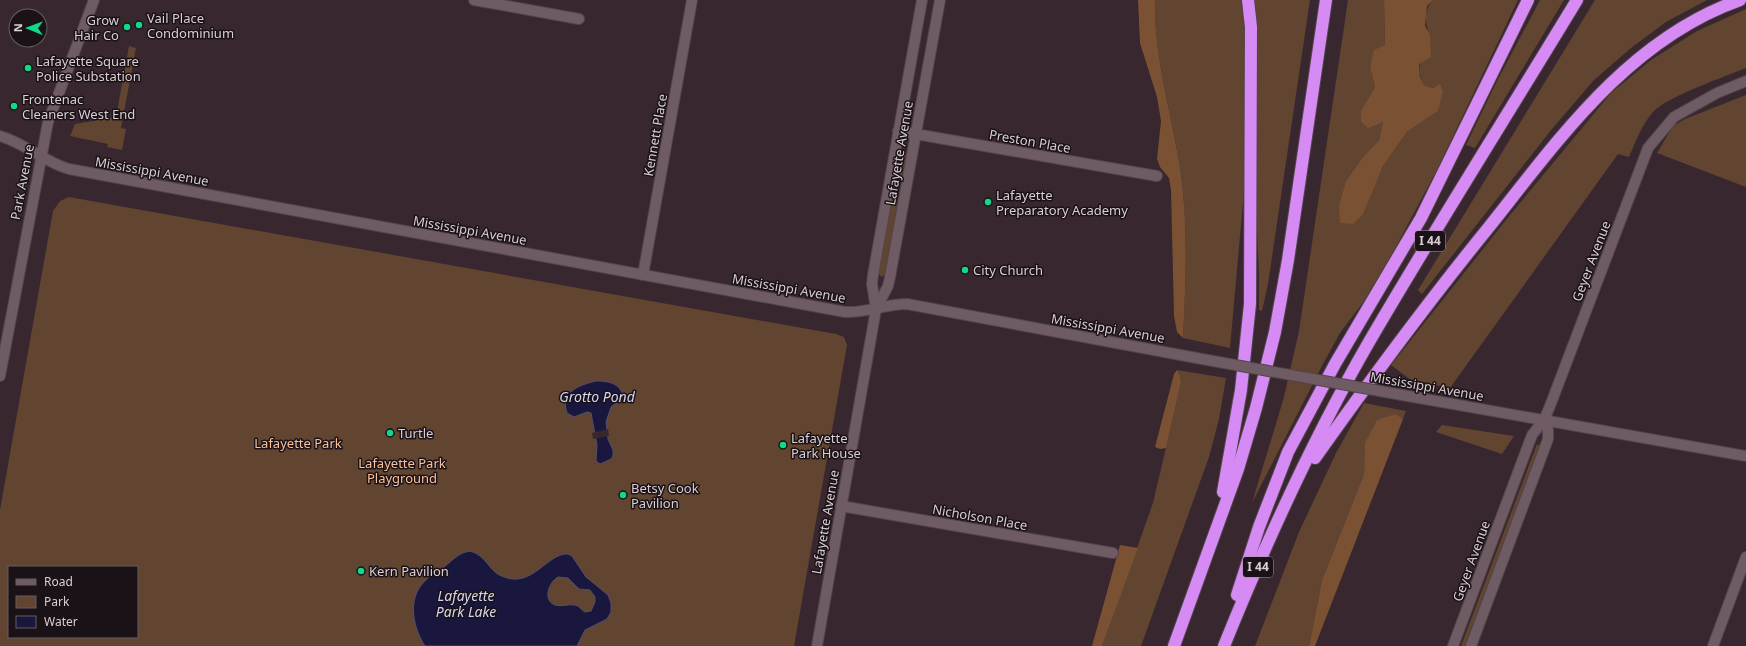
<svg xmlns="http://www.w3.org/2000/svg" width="1746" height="646" font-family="'Noto Sans',sans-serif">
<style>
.green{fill:#614530;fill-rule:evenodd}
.forest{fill:#7a5132}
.water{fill:#19173d;stroke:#534e6a;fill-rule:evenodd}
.pier{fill:#38272f}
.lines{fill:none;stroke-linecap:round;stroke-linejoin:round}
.minor-casing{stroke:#53454c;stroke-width:12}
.highway-casing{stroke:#53454c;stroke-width:14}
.minor{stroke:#6f5b64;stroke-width:10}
.highway{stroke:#d58af4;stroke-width:12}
.minor-bridge-casing{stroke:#53454c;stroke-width:12;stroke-linecap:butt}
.minor-bridge{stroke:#6f5b64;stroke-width:10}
.poi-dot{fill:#10d98a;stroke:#1a1216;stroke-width:1.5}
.labels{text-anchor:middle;stroke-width:3;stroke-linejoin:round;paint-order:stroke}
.shield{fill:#1a1216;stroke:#a0969a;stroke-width:1}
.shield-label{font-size:12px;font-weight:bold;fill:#d9ced3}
.poi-label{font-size:13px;fill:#d9ced3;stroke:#1a1216;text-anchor:start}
.street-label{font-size:13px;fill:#d9ced3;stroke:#1a1216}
.park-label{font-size:13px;fill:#f9c29c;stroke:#1a1216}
.water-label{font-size:14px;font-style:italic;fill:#d3d5f3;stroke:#1a1216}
</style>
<rect width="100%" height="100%" fill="#38272f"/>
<g class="green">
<path d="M 1155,0 L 1242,0 L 1245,21 L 1244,191 L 1230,348 L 1183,338 C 1186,278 1189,216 1178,156 C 1169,105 1154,53 1155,0 Z"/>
<polygon points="1254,0 1310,0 1268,284 1262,311 1259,310 1259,273 1256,207 1257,21"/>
<path d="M 1348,0 L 1384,0 L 1385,46 L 1370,68 L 1375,87 L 1361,112 L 1361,122 L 1383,122 L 1379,140 L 1362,158 L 1346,181 L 1373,187 L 1383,166 L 1407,132 L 1438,111 L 1440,85 L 1433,88 L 1424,85 C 1414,67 1423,52 1430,34 C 1424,23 1424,10 1433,0 L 1518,0 L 1436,172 L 1393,252 L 1364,301 L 1340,333 L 1323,364 L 1252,503 L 1284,397 L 1299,331 Z"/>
<polygon points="1540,0 1564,0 1475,148 1466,145 1497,81"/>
<polygon points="1595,0 1707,0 1666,22 1631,48 1594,80 1552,129 1422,294 1418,290"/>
<path d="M 1746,9 L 1746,68 C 1724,77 1669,96 1654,111 C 1642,124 1636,141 1629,157 L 1618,154 L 1450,388 L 1411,380 L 1391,365 L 1510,215 L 1611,93 L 1651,60 L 1697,31 Z"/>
<polygon points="129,46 136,48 121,128 126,129 122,150 107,147 108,144 70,136 75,124 116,117"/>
<polygon points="1746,95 1746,187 1657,153 1673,126 1685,119"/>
<polygon points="903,150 905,151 906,155 902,175 898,178 895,175 900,151"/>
<path d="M 69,197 L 836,334 L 844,337 L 847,345 L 794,646 L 0,646 L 0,510 L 53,211 L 60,201 ZM 9,567 L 137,567 L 137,637 L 9,637 Z"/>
<polygon points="894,197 896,197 898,201 885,274 882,277 877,273 891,198"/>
<polygon points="1177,370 1226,378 1219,419 1209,457 1141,646 1102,646 1153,503 1181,383 1180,375"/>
<polygon points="1364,403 1406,411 1403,419 1396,414 1366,443 1364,474 1322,580 1309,646 1255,646 1299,532 1336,453"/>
<polygon points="1442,425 1514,436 1502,454 1436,432"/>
<polygon points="1537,444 1540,446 1465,646 1461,646"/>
</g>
<g class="forest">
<path d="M 1138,0 L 1155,0 C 1154,53 1169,105 1178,156 C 1189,216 1186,278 1183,338 L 1177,332 L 1174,316 L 1171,190 L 1169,178 L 1160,167 L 1157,159 L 1161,121 L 1157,97 L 1140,43 Z"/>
<polygon points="1384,0 1433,0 1427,6 1425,26 1430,34 1431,57 1419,64 1420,77 1424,85 1433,88 1440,84 1443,92 1438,111 1407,132 1383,166 1363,214 1353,224 1340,223 1339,206 1346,181 1362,158 1379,140 1383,122 1368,128 1361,122 1361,111 1375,87 1370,68 1374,50 1385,45"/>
<polygon points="1177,370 1180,375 1181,383 1166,448 1160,449 1155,447 1174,374"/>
<polygon points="1396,414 1403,419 1315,646 1309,646 1322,580 1364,474 1365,443 1377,420"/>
<polygon points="1120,545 1138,548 1102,646 1092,646"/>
</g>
<g class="water">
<path d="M 596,381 C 608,381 621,383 623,397 L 611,407 L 606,422 L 608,439 L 613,450 L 613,456 L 611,459 L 600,464 L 596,461 L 597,445 L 591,413 L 587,412 L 574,417 L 567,413 C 560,392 579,385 596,381 Z"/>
<path d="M 470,551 C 488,556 488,572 504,577 C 533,588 547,553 568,554 L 572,556 L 586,577 L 608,595 L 611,603 L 611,612 L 607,619 L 585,630 L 577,646 L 425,646 C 413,628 407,599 424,582 C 429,576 437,572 444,567 C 453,560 458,553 470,551 ZM 558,577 L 568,578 L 579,589 L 590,590 L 595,597 L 595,602 L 591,611 L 585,612 C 581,610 579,605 574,605 C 568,604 562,607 555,605 C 542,600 549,582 558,577 Z"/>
</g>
<polygon class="pier" points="608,429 609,436 593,439 592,433"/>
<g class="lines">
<g class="minor-casing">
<g id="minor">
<polyline points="474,0 579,19"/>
<polyline points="898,131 1157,176"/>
<path d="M 0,136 C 25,143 44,162 69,169 L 845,312 C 866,313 886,304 907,304 L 1202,359"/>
<polyline points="643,275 692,0"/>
<polyline points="876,309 872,284 873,275 922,0"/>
<polyline points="0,376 48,122 94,0"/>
<polyline points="1402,395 1746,456"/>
<polyline points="841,506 1113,553"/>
<polyline points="817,646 876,309 888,286 890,277 940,0"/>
<polyline points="1453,646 1532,435 1544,420 1550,406 1648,148 1674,117 1717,93 1746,81"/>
<polyline points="1471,646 1548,439 1548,430 1544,420"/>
<polyline points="1713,646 1746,557"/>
</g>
</g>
<g class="highway-casing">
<g id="highway">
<path d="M 1315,458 C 1371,379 1428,302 1489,227 C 1559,139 1629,39 1740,0"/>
<polyline points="1223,492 1241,390 1250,304 1251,27 1248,0"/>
<polyline points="1237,595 1259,527 1288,452 1335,364 1421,218 1528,0"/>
<polyline points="1174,646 1238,469 1256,408 1275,332 1288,260 1326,0"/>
<path d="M 1224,646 C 1266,542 1313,439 1369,342 C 1436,227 1508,114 1577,0"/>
</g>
</g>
<use href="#minor" class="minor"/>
<use href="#highway" class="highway"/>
<g class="minor-bridge-casing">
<polyline id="minor-bridge" points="1202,359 1402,395"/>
</g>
<use href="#minor-bridge" class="minor-bridge"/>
</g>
<g class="poi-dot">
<circle cx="139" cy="25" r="4"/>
<circle cx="127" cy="27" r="4"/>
<circle cx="28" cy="68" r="4"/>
<circle cx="14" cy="106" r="4"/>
<circle cx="988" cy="202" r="4"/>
<circle cx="965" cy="270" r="4"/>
<circle cx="390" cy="433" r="4"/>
<circle cx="783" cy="445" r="4"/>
<circle cx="623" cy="495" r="4"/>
<circle cx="361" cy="571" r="4"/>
</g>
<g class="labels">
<g class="shield">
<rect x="1415" y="231" width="30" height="20" rx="3"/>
<rect x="1243" y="557" width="30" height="20" rx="3"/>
</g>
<g class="shield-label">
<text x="1430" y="245">I 44</text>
<text x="1258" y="571">I 44</text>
</g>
<g class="poi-label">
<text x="147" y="23">Vail Place<tspan x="147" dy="15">Condominium</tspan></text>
<text x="119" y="25" text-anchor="end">Grow<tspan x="119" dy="15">Hair Co</tspan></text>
<text x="36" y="66">Lafayette Square<tspan x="36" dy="15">Police Substation</tspan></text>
<text x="22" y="104">Frontenac<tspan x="22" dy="15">Cleaners West End</tspan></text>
<text x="996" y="200">Lafayette<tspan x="996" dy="15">Preparatory Academy</tspan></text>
<text x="973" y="275">City Church</text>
<text x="398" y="438">Turtle</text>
<text x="791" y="443">Lafayette<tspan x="791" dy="15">Park House</tspan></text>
<text x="631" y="493">Betsy Cook<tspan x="631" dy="15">Pavilion</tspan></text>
<text x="369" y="576">Kern Pavilion</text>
</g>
<g class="street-label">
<text transform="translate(655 135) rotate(-80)" y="5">Kennett Place</text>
<text transform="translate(1030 141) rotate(10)" y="5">Preston Place</text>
<text transform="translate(899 153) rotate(-80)" y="5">Lafayette Avenue</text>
<text transform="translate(152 171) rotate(10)" y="5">Mississippi Avenue</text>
<text transform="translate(22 182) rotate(-79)" y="5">Park Avenue</text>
<text transform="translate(470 230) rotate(10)" y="5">Mississippi Avenue</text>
<text transform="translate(1591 261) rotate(-69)" y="5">Geyer Avenue</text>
<text transform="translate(789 288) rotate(10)" y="5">Mississippi Avenue</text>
<text transform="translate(1108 328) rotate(10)" y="5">Mississippi Avenue</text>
<text transform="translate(1427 386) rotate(10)" y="5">Mississippi Avenue</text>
<text transform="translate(980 517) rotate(10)" y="5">Nicholson Place</text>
<text transform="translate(825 522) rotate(-80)" y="5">Lafayette Avenue</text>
<text transform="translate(1471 561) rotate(-70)" y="5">Geyer Avenue</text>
</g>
<g class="park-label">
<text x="298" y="448">Lafayette Park</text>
<text x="402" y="468">Lafayette Park<tspan x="402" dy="15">Playground</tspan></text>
</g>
<g class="water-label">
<text x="597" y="402">Grotto Pond</text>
<text x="466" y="601">Lafayette<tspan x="466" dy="16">Park Lake</tspan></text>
</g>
</g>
<rect x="8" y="566" width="130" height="72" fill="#1a1216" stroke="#665d62"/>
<rect x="16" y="579" width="20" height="6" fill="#6f5b64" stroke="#665d62"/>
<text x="44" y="586" font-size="12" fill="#d9ced3">Road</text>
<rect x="16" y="596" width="20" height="12" fill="#614530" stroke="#665d62"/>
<text x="44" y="606" font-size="12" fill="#d9ced3">Park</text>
<rect x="16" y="616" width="20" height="12" fill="#19173d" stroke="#665d62"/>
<text x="44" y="626" font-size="12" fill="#d9ced3">Water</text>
<g transform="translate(28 28) rotate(271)"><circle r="19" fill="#1a1216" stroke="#665d62"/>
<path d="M0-3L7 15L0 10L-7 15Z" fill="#10d98a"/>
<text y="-6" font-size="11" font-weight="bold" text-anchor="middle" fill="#d9ced3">N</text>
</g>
</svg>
